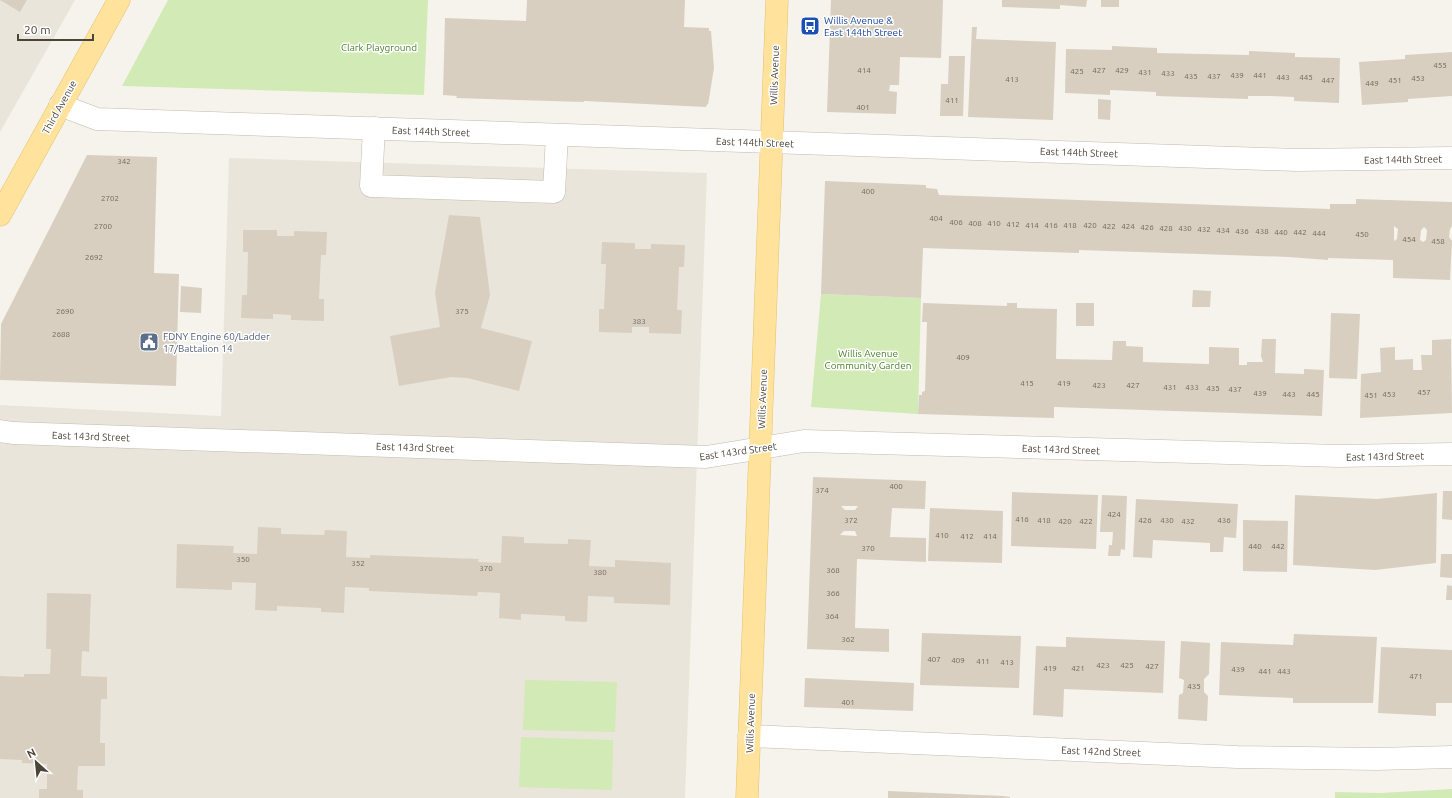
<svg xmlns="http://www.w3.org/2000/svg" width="1452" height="798" font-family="Ubuntu,sans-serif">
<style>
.residential{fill:#eae5da}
.green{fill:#d2eab5}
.building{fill:#d8cfc1;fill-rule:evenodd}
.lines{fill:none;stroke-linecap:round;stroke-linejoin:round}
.minor-casing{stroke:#c2bbae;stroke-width:23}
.major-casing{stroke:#e6c16a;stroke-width:23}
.minor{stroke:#fff;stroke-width:22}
.major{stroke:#ffe39c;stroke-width:22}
.labels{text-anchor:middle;stroke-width:3;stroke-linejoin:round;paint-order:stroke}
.number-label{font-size:8px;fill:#6e675b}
.transit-label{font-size:10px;fill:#164399;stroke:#fff;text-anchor:start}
.park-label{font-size:10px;fill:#4a7f2a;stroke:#fff}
.street-label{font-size:10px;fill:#4b4439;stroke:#fff}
.service-label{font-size:10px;fill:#4e5e75;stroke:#fff;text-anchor:start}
</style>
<rect width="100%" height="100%" fill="#f6f3ec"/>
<g class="residential">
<polygon points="0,0 75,0 0,132"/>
<polygon points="229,158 707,173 685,798 0,798 0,405 221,416"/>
</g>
<g class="green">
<polygon points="168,0 428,0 424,95 122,86"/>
<polygon points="821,294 921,298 918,414 811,407"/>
<polygon points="525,680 617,682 615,732 523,730"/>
<polygon points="521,737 613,740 612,790 519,787"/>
<polygon points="1452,789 1452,798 1335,798 1335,792 1380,793"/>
</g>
<g class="building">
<polygon points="0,0 27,0 20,12"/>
<polygon points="527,0 685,0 684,27 709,28 709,31 711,31 714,68 708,105 707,104 706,107 584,101 584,102 456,98 457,96 443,95 445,18 526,21"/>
<polygon points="831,0 943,0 941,58 900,57 899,85 890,85 889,91 897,92 896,114 827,112"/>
<polygon points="1002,0 1087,0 1086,7 1060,5 1060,9 1002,7"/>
<rect x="1101" y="0" width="18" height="7"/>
<polygon points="972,27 977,27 976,39 1056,42 1053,120 968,117"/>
<polygon points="1112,46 1157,48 1157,53 1249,55 1249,51 1295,53 1295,57 1340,58 1339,103 1294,101 1294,97 1271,96 1248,96 1248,99 1156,96 1156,92 1110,90 1110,95 1065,93 1066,49 1112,50"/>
<polygon points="1452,52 1452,96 1408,99 1408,102 1362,105 1359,62 1405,59 1405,55"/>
<polygon points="949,56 965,56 963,116 940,116 941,84 948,84"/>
<polygon points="1098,99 1111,100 1110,120 1098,119"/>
<polygon points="87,155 157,157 154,273 179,274 176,386 0,380 1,324"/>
<path d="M 825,181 L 926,185 L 926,188 L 937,189 L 939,195 L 1272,207 L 1330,209 L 1330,204 L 1356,204 L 1356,199 L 1452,202 L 1452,226 L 1450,229 L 1449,237 L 1452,241 L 1450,280 L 1393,278 L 1393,260 L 1328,258 L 1328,260 L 1289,257 L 1079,250 L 1079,253 L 923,248 L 921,298 L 821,294 ZM 1394,226 L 1398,229 L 1397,239 L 1394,241 ZM 1424,227 L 1427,230 L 1426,240 L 1423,242 L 1420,240 L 1421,230 Z"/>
<polygon points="449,215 480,217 490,295 481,328 532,341 519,391 467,378 451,377 399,386 390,336 440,327 435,293"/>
<polygon points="243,230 277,230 277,236 294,236 294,231 327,232 326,255 321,255 319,299 324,299 324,321 291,320 291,315 273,314 273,319 241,318 242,295 247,295 248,252 243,252"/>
<polygon points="602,242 635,243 635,249 651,249 651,244 685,245 684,267 679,267 677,310 682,310 681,334 649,333 649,327 632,327 632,333 599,332 599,309 604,309 606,264 601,264"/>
<polygon points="181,286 202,288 201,313 180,312"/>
<polygon points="1193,290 1211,291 1210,307 1192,307"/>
<polygon points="923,303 1007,306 1007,303 1017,303 1017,308 1057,309 1056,359 1112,360 1113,341 1126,341 1126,346 1143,347 1143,362 1209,364 1209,347 1239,348 1239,365 1247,365 1247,362 1263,362 1261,356 1262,339 1276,339 1275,373 1304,374 1304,369 1324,370 1322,416 1054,407 1054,418 918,414 919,395 922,395 922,392 925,391 927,322 922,322"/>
<rect x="1076" y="303" width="18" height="23"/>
<polygon points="1331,313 1360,314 1357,379 1329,378"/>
<polygon points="1451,339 1452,413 1360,418 1361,374 1381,372 1380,348 1395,347 1395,360 1413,359 1413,370 1422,370 1421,355 1432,355 1432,340"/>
<path d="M 813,477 L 926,481 L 925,509 L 892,508 L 890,537 L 926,538 L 926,562 L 857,559 L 855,628 L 889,629 L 889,652 L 807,649 ZM 841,506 L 858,506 L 855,510 L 845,510 ZM 844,531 L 855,531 L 857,536 L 840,535 Z"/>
<polygon points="1443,491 1452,491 1452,520 1442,519"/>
<polygon points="1012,492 1098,495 1096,549 1011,546"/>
<polygon points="1437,493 1436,563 1375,570 1293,565 1295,495 1377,499"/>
<polygon points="1102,495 1127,496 1125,550 1121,549 1120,556 1108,556 1109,545 1112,545 1113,532 1100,532"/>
<polygon points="1136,499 1238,504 1236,538 1224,537 1223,552 1210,552 1210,543 1153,540 1152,558 1133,557"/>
<polygon points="930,508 1003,511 1002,563 928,561"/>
<polygon points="1243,520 1288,521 1287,572 1243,571"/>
<polygon points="258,527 281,528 281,534 324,535 325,530 347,531 346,557 370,558 370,555 479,559 478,562 501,563 502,536 524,537 524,543 568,544 568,539 591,540 589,566 615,567 615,560 671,563 670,605 614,603 614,597 588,596 587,622 565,621 565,616 521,614 521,620 499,618 500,593 478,592 477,596 369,591 369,588 345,587 344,613 321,612 321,608 277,606 277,611 255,610 256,583 232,582 232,590 176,588 177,544 234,546 233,553 257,554"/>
<polygon points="1441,554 1452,554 1452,578 1440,577"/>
<polygon points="1447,585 1452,586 1452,600 1446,600"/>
<polygon points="47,593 91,594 89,652 82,651 81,676 107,677 107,699 101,699 100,743 105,743 105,766 78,766 77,790 83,790 83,798 39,798 39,789 47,789 47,764 22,763 22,760 0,759 0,676 24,677 24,674 50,674 51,649 46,649"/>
<polygon points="922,633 1021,636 1019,688 920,685"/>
<polygon points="1294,634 1377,637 1373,703 1293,703 1293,698 1219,695 1221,642 1293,645"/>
<polygon points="1066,637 1165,641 1163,693 1064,689 1063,717 1033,715 1036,646 1066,647"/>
<polygon points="1181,641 1210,643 1209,674 1204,679 1204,692 1208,696 1207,721 1178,719 1179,695 1183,693 1184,680 1179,678"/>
<polygon points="1381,647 1452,650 1452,703 1436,703 1436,716 1378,713"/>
<polygon points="805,678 914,683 913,711 804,707"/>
<polygon points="888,791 1003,796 1010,797 1010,798 888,798"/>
</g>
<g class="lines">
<g class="minor-casing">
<g id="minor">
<polyline points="60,105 97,119 1296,160 1452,158"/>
<polyline points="374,128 371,186 554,192 557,135"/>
<polyline points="0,431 13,433 706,457 804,441 1339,456 1452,454"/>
<polyline points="749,736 1237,757 1377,759 1452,757"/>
</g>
</g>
<g class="major-casing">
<g id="major">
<polyline points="0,215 119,0"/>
<polyline points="747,798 777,0"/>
</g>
</g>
<use href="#minor" class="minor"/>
<use href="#major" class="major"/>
</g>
<defs>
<g id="bus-square" transform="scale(1)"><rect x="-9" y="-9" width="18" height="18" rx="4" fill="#1a4fb4" stroke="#fff"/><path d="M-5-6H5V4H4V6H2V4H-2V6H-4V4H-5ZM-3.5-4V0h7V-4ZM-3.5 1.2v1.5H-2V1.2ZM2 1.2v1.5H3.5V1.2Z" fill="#fff"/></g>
<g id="civic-square" transform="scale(1)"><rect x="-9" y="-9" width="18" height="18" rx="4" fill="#5c6f8a" stroke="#fff"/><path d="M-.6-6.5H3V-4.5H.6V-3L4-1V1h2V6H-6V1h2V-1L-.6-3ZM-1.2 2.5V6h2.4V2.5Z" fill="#fff"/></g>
</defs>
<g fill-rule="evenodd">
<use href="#bus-square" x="810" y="26"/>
<use href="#civic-square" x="149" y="342"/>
</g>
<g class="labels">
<g class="number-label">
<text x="1440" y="68">455</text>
<text x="864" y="73">414</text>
<text x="1099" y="73">427</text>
<text x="1122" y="73">429</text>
<text x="1077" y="74">425</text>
<text x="1145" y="75">431</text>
<text x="1168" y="76">433</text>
<text x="1237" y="78">439</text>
<text x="1260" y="78">441</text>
<text x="1191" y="79">435</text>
<text x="1214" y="79">437</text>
<text x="1283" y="80">443</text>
<text x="1306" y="80">445</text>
<text x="1418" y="81">453</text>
<text x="1012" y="82">413</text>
<text x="1328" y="83">447</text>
<text x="1395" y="83">451</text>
<text x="1372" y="86">449</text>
<text x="952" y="103">411</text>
<text x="863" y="110">401</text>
<text x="124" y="164">342</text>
<text x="868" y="194">400</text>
<text x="110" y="201">2702</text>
<text x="936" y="221">404</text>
<text x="956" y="225">406</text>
<text x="975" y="226">408</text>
<text x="994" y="226">410</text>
<text x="1013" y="227">412</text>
<text x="1032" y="228">414</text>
<text x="1051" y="228">416</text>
<text x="1070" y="228">418</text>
<text x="1090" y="228">420</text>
<text x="103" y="229">2700</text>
<text x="1109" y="229">422</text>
<text x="1128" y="229">424</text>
<text x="1147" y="230">426</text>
<text x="1166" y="231">428</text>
<text x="1185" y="231">430</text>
<text x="1204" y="232">432</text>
<text x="1223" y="233">434</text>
<text x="1242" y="234">436</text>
<text x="1262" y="234">438</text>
<text x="1281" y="235">440</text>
<text x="1300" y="235">442</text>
<text x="1319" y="236">444</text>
<text x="1362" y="237">450</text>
<text x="1409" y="242">454</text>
<text x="1438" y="244">458</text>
<text x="94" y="260">2692</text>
<text x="65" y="314">2690</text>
<text x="462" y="314">375</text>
<text x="639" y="324">383</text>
<text x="61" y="337">2688</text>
<text x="963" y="360">409</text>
<text x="1027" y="386">415</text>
<text x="1064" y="386">419</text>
<text x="1099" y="388">423</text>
<text x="1133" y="388">427</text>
<text x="1170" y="390">431</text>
<text x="1192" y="390">433</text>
<text x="1213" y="391">435</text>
<text x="1235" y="392">437</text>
<text x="1424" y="395">457</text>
<text x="1260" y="396">439</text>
<text x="1289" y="397">443</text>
<text x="1313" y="397">445</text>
<text x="1389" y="397">453</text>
<text x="1371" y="398">451</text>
<text x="896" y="489">400</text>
<text x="822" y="493">374</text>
<text x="1114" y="517">424</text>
<text x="1022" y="522">416</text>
<text x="851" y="523">372</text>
<text x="1044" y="523">418</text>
<text x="1145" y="523">426</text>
<text x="1167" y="523">430</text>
<text x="1224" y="523">436</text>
<text x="1065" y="524">420</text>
<text x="1086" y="524">422</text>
<text x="1188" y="524">432</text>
<text x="942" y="538">410</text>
<text x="967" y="539">412</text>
<text x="990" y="539">414</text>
<text x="1255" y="549">440</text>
<text x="1278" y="549">442</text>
<text x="868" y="551">370</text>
<text x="243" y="562">350</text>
<text x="358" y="566">352</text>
<text x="486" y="571">370</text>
<text x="833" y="573">368</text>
<text x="600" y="575">380</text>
<text x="833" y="596">366</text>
<text x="832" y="619">364</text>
<text x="848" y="642">362</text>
<text x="934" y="662">407</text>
<text x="958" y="663">409</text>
<text x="983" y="664">411</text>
<text x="1007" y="665">413</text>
<text x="1103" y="668">423</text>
<text x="1127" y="668">425</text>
<text x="1152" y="669">427</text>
<text x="1050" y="671">419</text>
<text x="1078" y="671">421</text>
<text x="1238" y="672">439</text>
<text x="1265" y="674">441</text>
<text x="1284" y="674">443</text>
<text x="1416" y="679">471</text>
<text x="1194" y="689">435</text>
<text x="848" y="705">401</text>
</g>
<g class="transit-label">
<text x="824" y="24">Willis Avenue &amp;<tspan x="824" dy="12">East 144th Street</tspan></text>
</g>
<g class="park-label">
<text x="379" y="51">Clark Playground</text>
<text x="868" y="357">Willis Avenue<tspan x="868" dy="12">Community Garden</tspan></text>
</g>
<g class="street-label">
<text transform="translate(774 75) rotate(-88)" y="4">Willis Avenue</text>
<text transform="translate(59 107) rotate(-61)" y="4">Third Avenue</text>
<text transform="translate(431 131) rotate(2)" y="4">East 144th Street</text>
<text transform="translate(755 142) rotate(2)" y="4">East 144th Street</text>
<text transform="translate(1079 152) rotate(2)" y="4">East 144th Street</text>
<text transform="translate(1403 159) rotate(-1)" y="4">East 144th Street</text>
<text transform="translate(762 399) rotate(-88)" y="4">Willis Avenue</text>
<text transform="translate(91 436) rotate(2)" y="4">East 143rd Street</text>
<text transform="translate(415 447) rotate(2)" y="4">East 143rd Street</text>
<text transform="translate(1061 449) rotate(2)" y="4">East 143rd Street</text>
<text transform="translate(738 451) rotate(-8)" y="4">East 143rd Street</text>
<text transform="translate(1385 456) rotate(-1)" y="4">East 143rd Street</text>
<text transform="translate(750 723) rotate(-88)" y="4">Willis Avenue</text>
<text transform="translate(1101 751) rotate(2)" y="4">East 142nd Street</text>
</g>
<g class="service-label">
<text x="163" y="340">FDNY Engine 60/Ladder<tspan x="163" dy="12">17/Battalion 14</tspan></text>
</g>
</g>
<g transform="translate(36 762) rotate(333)" stroke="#ffffff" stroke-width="3" paint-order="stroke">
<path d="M0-3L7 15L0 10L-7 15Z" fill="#4b4439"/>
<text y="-6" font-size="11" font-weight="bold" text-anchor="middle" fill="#4b4439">N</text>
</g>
<path d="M18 34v6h75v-6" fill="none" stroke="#4b4439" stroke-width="2"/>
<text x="24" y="34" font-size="12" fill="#4b4439" stroke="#ffffff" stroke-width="3" paint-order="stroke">20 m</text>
</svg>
